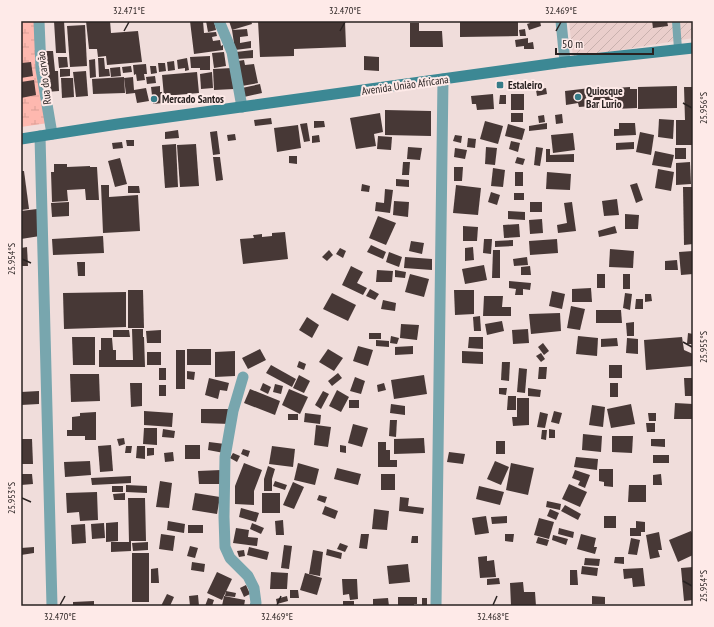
<svg xmlns="http://www.w3.org/2000/svg" width="714" height="627" font-family="'PT Sans Narrow',sans-serif">
<style>
.industrial{fill:url(#industrial-furrows)}
.wetland{fill:url(#wetland-marsh)}
.building{fill:#473836}
.lines{fill:none;stroke-linecap:round;stroke-linejoin:round}
.service{stroke:#78a6ae;stroke-width:8}
.minor{stroke:#78a6ae;stroke-width:11}
.secondary{stroke:#3c8894;stroke-width:11}
.ticks{fill:none;stroke:#292221;stroke-width:1.5}
.poi-dot{fill:#367c88;stroke:#feeae8;stroke-width:1.5}
.labels{text-anchor:middle;stroke-width:4;stroke-linejoin:round;paint-order:stroke}
.street-label{font-size:11px;fill:#292221;stroke:#feeae8}
.poi-label{font-size:11px;font-weight:bold;fill:#292221;stroke:#feeae8;text-anchor:start}
.neatline{fill:none;stroke:#292221;stroke-width:1.5}
.ticks-label{font-size:10px;text-anchor:middle;fill:#292221}
</style>
<defs>
<pattern id="industrial-furrows" width="10" height="10" patternUnits="userSpaceOnUse"><rect width="10" height="10" fill="#eacecb"/><path d="M-1 1l2-2M0 10L10 0M9 11l2-2" fill="none" stroke="#c9b1ae"/></pattern>
<pattern id="wetland-marsh" width="20" height="14" patternUnits="userSpaceOnUse"><rect width="20" height="14" fill="#feb8af"/><path d="M1 5h8M5 5V1M11 12h8M15 12V8" fill="none" stroke="#da9e96"/></pattern>
</defs>
<rect width="100%" height="100%" fill="#f0dddb"/>
<polygon class="industrial" points="569,21 693,21 693,38 573,58"/>
<polygon class="wetland" points="21,21 36,21 48,123 21,127"/>
<g class="building">
<polygon points="54,21 64,21 66,53 56,53"/>
<polygon points="86,21 110,21 111,33 138,31 142,62 107,65 106,56 98,57 97,49 89,49"/>
<polygon points="190,21 203,21 204,33 216,32 217,36 212,37 213,41 220,40 221,46 223,45 223,50 194,54"/>
<polygon points="206,21 214,21 216,30 208,32"/>
<polygon points="229,21 251,21 252,24 232,30"/>
<polygon points="258,21 345,21 346,47 294,49 294,56 260,57"/>
<polygon points="460,21 518,21 518,36 460,37"/>
<polygon points="529,21 540,21 541,26 529,30 527,24 530,23"/>
<polygon points="652,21 667,21 668,26 653,28"/>
<polygon points="410,23 419,23 419,31 442,31 443,47 410,47"/>
<polygon points="85,25 87,66 70,67 67,26"/>
<polygon points="247,29 248,36 240,37 240,43 251,41 251,48 235,50 232,30"/>
<polygon points="525,29 526,36 520,36 519,30"/>
<polygon points="528,38 528,43 533,42 534,49 524,49 524,46 516,47 515,40"/>
<polygon points="253,50 253,58 237,59 236,52"/>
<polygon points="44,51 53,51 55,71 58,71 59,91 46,92"/>
<polygon points="224,52 226,66 214,68 212,53"/>
<polygon points="210,56 210,70 200,70 200,68 191,68 190,57"/>
<polygon points="364,56 379,57 379,71 364,70"/>
<polygon points="58,57 67,57 68,67 59,68"/>
<polygon points="98,58 104,58 105,69 109,69 110,76 99,77"/>
<polygon points="187,58 189,70 185,71 185,68 178,69 177,60"/>
<polygon points="95,59 96,77 90,78 89,60"/>
<polygon points="244,60 245,65 254,64 258,83 242,86 238,61"/>
<polygon points="174,61 175,70 168,71 167,62"/>
<polygon points="31,62 33,76 21,78 21,63"/>
<polygon points="158,63 165,63 166,71 159,72"/>
<polygon points="146,64 147,74 144,74 145,80 137,81 136,74 134,75 133,65"/>
<polygon points="131,66 132,72 123,73 122,67"/>
<polygon points="150,66 156,66 157,73 151,74"/>
<polygon points="120,67 121,76 111,77 110,68"/>
<polygon points="232,68 234,89 214,90 213,69"/>
<polygon points="60,69 70,69 70,76 60,77"/>
<polygon points="86,71 88,96 76,97 73,72"/>
<polygon points="197,72 199,93 164,96 162,75"/>
<polygon points="212,72 213,88 201,89 200,74"/>
<polygon points="155,76 156,83 147,84 146,77"/>
<polygon points="124,77 125,93 93,94 92,79"/>
<polygon points="133,77 134,90 146,88 149,101 137,103 135,93 126,94 124,78"/>
<polygon points="61,78 73,78 74,97 62,98"/>
<polygon points="34,80 36,95 21,98 21,82"/>
<polygon points="260,84 262,93 244,97 242,88"/>
<polygon points="160,86 160,92 162,92 163,103 153,104 151,87"/>
<polygon points="677,86 677,108 638,109 638,87"/>
<polygon points="630,87 630,89 637,89 637,108 615,109 614,88"/>
<polygon points="684,87 693,87 693,145 676,145 676,120 685,120"/>
<polygon points="546,88 547,94 537,96 536,90"/>
<polygon points="590,88 592,106 579,107 578,103 566,105 565,91"/>
<polygon points="593,89 613,90 613,104 601,104 601,108 593,108"/>
<polygon points="493,94 494,109 477,110 476,104 472,104 471,96"/>
<rect x="511" y="94" width="13" height="16"/>
<polygon points="500,95 506,95 506,104 499,104"/>
<polygon points="385,110 431,111 431,136 385,135"/>
<polygon points="380,113 383,132 374,134 376,146 356,149 350,118"/>
<rect x="511" y="113" width="12" height="9"/>
<polygon points="562,114 563,123 556,124 555,115"/>
<polygon points="544,115 545,122 539,123 538,116"/>
<polygon points="271,118 272,124 255,126 254,120"/>
<polygon points="659,119 674,120 673,139 658,137"/>
<polygon points="314,121 324,121 325,127 314,128"/>
<polygon points="485,121 503,126 498,144 480,139"/>
<polygon points="307,123 310,141 304,142 300,124"/>
<polygon points="547,123 547,129 529,131 529,126"/>
<polygon points="619,123 635,123 636,135 614,136 614,129 619,129"/>
<polygon points="508,124 525,129 522,140 505,136"/>
<polygon points="298,125 301,148 277,152 274,128"/>
<polygon points="178,130 179,138 165,139 165,132"/>
<polygon points="217,131 220,154 213,155 210,132"/>
<polygon points="640,132 654,135 651,155 636,152"/>
<polygon points="573,133 575,150 553,153 551,135"/>
<polygon points="235,134 236,140 228,141 227,135"/>
<polygon points="319,135 320,142 312,143 312,136"/>
<polygon points="455,135 462,136 461,143 453,141"/>
<polygon points="378,136 392,137 391,150 377,149"/>
<polygon points="468,138 476,139 475,148 467,147"/>
<polygon points="126,140 134,140 134,146 127,146"/>
<polygon points="511,141 520,143 518,152 509,149"/>
<polygon points="122,142 123,148 113,149 112,143"/>
<polygon points="634,142 634,149 616,150 616,143"/>
<polygon points="176,144 178,187 165,188 162,145"/>
<polygon points="196,144 199,186 180,187 177,145"/>
<polygon points="408,147 422,148 420,160 407,159"/>
<polygon points="486,147 497,148 495,165 485,164"/>
<polygon points="536,147 543,148 540,166 534,165"/>
<polygon points="455,148 467,150 465,159 454,157"/>
<rect x="675" y="148" width="11" height="11"/>
<polygon points="546,149 550,149 550,155 574,154 574,162 546,162"/>
<polygon points="655,151 674,155 671,168 652,165"/>
<polygon points="289,156 297,156 297,164 289,163"/>
<polygon points="213,157 220,157 223,180 216,181"/>
<polygon points="517,157 525,159 523,165 515,163"/>
<polygon points="120,158 127,184 115,187 108,161"/>
<polygon points="403,162 410,162 409,175 402,175"/>
<polygon points="690,162 691,184 676,185 676,163"/>
<polygon points="54,164 67,164 67,167 90,166 90,167 97,167 99,200 86,200 85,189 67,190 68,201 52,202 51,172 54,172"/>
<polygon points="454,167 463,167 462,181 454,181"/>
<polygon points="493,168 505,170 503,187 491,186"/>
<polygon points="658,169 674,172 671,191 655,188"/>
<polygon points="21,171 24,171 29,209 21,210"/>
<rect x="515" y="172" width="8" height="14"/>
<polygon points="547,172 571,174 570,190 546,189"/>
<polygon points="396,179 409,180 409,187 396,186"/>
<polygon points="637,183 643,200 636,203 630,185"/>
<polygon points="362,184 370,186 369,192 361,191"/>
<polygon points="101,185 109,185 109,197 138,195 140,231 103,233"/>
<polygon points="456,185 481,188 478,215 453,213"/>
<polygon points="128,186 139,186 140,193 128,193"/>
<polygon points="683,187 693,187 693,244 684,245"/>
<polygon points="385,189 393,190 390,213 375,211 376,202 384,203"/>
<polygon points="491,192 500,195 497,205 488,202"/>
<rect x="514" y="193" width="10" height="7"/>
<polygon points="617,199 619,215 604,216 602,201"/>
<polygon points="394,201 409,202 408,217 393,215"/>
<polygon points="69,202 69,216 52,217 51,203"/>
<rect x="530" y="202" width="12" height="10"/>
<polygon points="572,202 576,231 558,233 557,225 567,223 564,203"/>
<polygon points="37,209 40,236 21,239 21,211"/>
<polygon points="508,211 525,212 525,220 508,219"/>
<polygon points="625,214 639,215 638,229 625,229"/>
<polygon points="378,216 396,223 386,245 369,238"/>
<polygon points="542,219 543,233 530,234 529,220"/>
<polygon points="519,224 520,237 504,238 503,225"/>
<polygon points="463,226 478,227 477,241 463,241"/>
<polygon points="615,226 617,233 599,237 598,231"/>
<polygon points="285,232 288,259 243,264 240,239 254,238 253,235 262,234 262,237 272,236 272,233"/>
<polygon points="103,236 104,253 53,255 52,239"/>
<polygon points="484,239 492,239 491,254 483,253"/>
<polygon points="557,239 558,253 530,255 529,241"/>
<polygon points="513,240 513,246 495,247 495,241"/>
<polygon points="411,241 424,243 422,254 409,251"/>
<polygon points="371,245 386,252 383,259 367,252"/>
<polygon points="27,247 28,266 21,266 21,248"/>
<polygon points="473,247 474,260 465,261 465,248"/>
<polygon points="340,248 346,251 343,258 336,254"/>
<polygon points="610,249 634,251 633,268 609,267"/>
<polygon points="329,250 333,255 327,261 322,257"/>
<polygon points="493,250 500,250 500,278 492,278"/>
<polygon points="693,251 693,274 681,275 679,252"/>
<polygon points="389,252 402,257 399,267 386,262"/>
<polygon points="405,257 432,259 432,270 404,268"/>
<polygon points="527,257 528,265 514,266 513,259"/>
<polygon points="677,260 678,270 665,270 665,261"/>
<polygon points="77,262 85,262 85,276 78,276"/>
<polygon points="484,265 487,280 465,284 462,269"/>
<polygon points="351,266 363,272 357,283 367,288 363,295 342,285"/>
<polygon points="530,266 531,275 521,275 521,267"/>
<polygon points="377,270 393,271 392,282 376,282"/>
<polygon points="395,270 406,272 405,278 395,277"/>
<polygon points="410,274 429,279 424,297 405,292"/>
<rect x="597" y="274" width="8" height="14"/>
<rect x="623" y="274" width="7" height="15"/>
<polygon points="509,281 531,283 530,290 523,289 523,295 515,295 516,289 509,288"/>
<polygon points="591,288 592,302 572,302 572,289"/>
<polygon points="370,289 379,294 375,300 366,296"/>
<polygon points="128,290 143,290 144,328 128,328"/>
<polygon points="454,290 474,290 474,314 455,315"/>
<polygon points="552,291 565,294 562,309 549,306"/>
<polygon points="126,292 126,327 64,329 63,293"/>
<polygon points="332,293 356,305 348,321 323,309"/>
<polygon points="625,293 632,294 630,310 623,308"/>
<polygon points="645,294 651,294 652,301 645,302"/>
<polygon points="484,296 503,296 502,307 511,307 511,316 483,316"/>
<polygon points="636,299 643,299 643,309 635,309"/>
<polygon points="383,300 396,303 395,311 381,309"/>
<polygon points="571,306 585,309 580,330 567,328"/>
<polygon points="596,310 621,310 622,323 596,323"/>
<polygon points="560,313 561,331 531,334 529,314"/>
<polygon points="480,316 481,331 474,331 473,317"/>
<polygon points="307,317 319,325 312,338 299,330"/>
<polygon points="502,321 504,331 487,335 485,324"/>
<polygon points="634,322 634,336 627,336 626,323"/>
<polygon points="401,324 419,325 417,340 400,338"/>
<polygon points="132,329 143,329 143,337 144,337 145,367 99,367 99,350 101,350 101,338 112,338 113,350 116,350 116,360 133,360"/>
<polygon points="528,329 529,343 513,344 512,330"/>
<polygon points="113,330 129,330 130,337 113,337"/>
<polygon points="161,330 161,343 147,343 146,331"/>
<rect x="369" y="333" width="12" height="6"/>
<polygon points="688,333 693,334 693,344 687,344"/>
<polygon points="391,336 399,338 397,344 390,343"/>
<polygon points="578,336 598,338 597,356 576,354"/>
<polygon points="72,337 95,337 95,365 73,365"/>
<polygon points="469,337 483,337 483,349 468,348"/>
<polygon points="682,337 684,350 693,354 693,366 646,370 644,340"/>
<polygon points="617,338 618,346 601,347 601,339"/>
<polygon points="627,338 638,339 638,354 626,353"/>
<polygon points="376,340 389,341 389,347 376,346"/>
<polygon points="543,343 549,351 544,355 538,347"/>
<polygon points="358,346 373,350 368,366 353,361"/>
<polygon points="413,346 413,354 395,355 395,347"/>
<rect x="187" y="349" width="24" height="16"/>
<polygon points="260,349 266,360 248,369 242,358"/>
<polygon points="328,349 343,358 334,371 319,362"/>
<rect x="176" y="350" width="9" height="39"/>
<polygon points="235,351 235,376 215,377 215,352"/>
<polygon points="462,351 483,352 483,364 462,363"/>
<rect x="147" y="352" width="14" height="13"/>
<polygon points="541,353 545,359 541,362 536,356"/>
<polygon points="299,361 306,364 304,370 297,367"/>
<polygon points="502,362 510,362 509,381 501,380"/>
<polygon points="271,365 296,379 292,387 266,373"/>
<rect x="609" y="365" width="13" height="13"/>
<polygon points="539,367 547,367 546,379 538,379"/>
<rect x="159" y="368" width="7" height="12"/>
<polygon points="519,368 527,369 525,393 517,392"/>
<polygon points="187,371 195,372 194,380 187,379"/>
<polygon points="338,373 342,378 332,386 328,381"/>
<polygon points="70,374 99,374 100,401 71,402"/>
<polygon points="299,375 310,381 304,393 293,388"/>
<polygon points="424,375 427,394 394,399 391,380"/>
<polygon points="355,377 365,381 361,394 350,391"/>
<polygon points="209,378 229,383 227,391 220,390 218,399 205,395"/>
<polygon points="684,378 693,378 693,396 685,396"/>
<polygon points="130,383 142,383 142,406 131,407"/>
<polygon points="263,383 271,387 268,394 260,390"/>
<polygon points="384,383 386,390 378,392 377,385"/>
<rect x="610" y="383" width="8" height="14"/>
<polygon points="275,384 283,386 281,394 273,392"/>
<rect x="159" y="385" width="7" height="11"/>
<polygon points="499,388 507,388 506,395 499,394"/>
<polygon points="528,388 541,390 540,397 528,396"/>
<polygon points="250,389 280,401 275,415 244,403"/>
<polygon points="289,389 308,397 300,414 282,405"/>
<polygon points="337,390 349,397 341,412 329,406"/>
<polygon points="39,391 39,404 21,405 21,392"/>
<polygon points="323,391 329,394 321,409 315,405"/>
<polygon points="508,396 516,396 516,410 507,410"/>
<polygon points="517,398 529,398 529,425 513,426 512,417 517,417"/>
<rect x="349" y="400" width="10" height="8"/>
<polygon points="675,403 693,404 693,419 674,419"/>
<polygon points="391,404 405,406 405,415 390,413"/>
<polygon points="631,404 635,424 611,428 607,409"/>
<polygon points="592,405 605,407 603,427 589,425"/>
<polygon points="201,409 230,409 230,424 201,423"/>
<polygon points="144,411 173,413 172,427 144,425"/>
<polygon points="554,411 562,413 559,424 551,422"/>
<polygon points="96,412 96,440 85,440 85,436 67,436 67,430 72,430 72,417 80,416 80,413"/>
<polygon points="540,412 548,414 545,428 537,427"/>
<polygon points="305,413 321,415 320,424 304,422"/>
<polygon points="648,413 656,413 656,421 649,421"/>
<rect x="288" y="414" width="10" height="6"/>
<polygon points="390,420 397,420 396,437 389,436"/>
<polygon points="646,423 655,423 655,432 647,432"/>
<polygon points="353,424 368,428 362,447 348,443"/>
<polygon points="316,425 331,427 328,447 314,445"/>
<polygon points="144,428 157,428 157,445 143,444"/>
<polygon points="163,429 175,431 174,438 162,437"/>
<polygon points="549,429 555,430 555,438 549,438"/>
<polygon points="542,430 547,430 546,440 541,439"/>
<polygon points="583,434 602,436 601,452 582,450"/>
<polygon points="612,436 633,436 632,453 612,452"/>
<polygon points="124,438 125,444 119,446 117,439"/>
<polygon points="424,438 425,453 394,454 394,439"/>
<polygon points="21,439 32,439 33,464 21,464"/>
<polygon points="651,439 665,439 665,447 651,446"/>
<rect x="496" y="441" width="9" height="13"/>
<polygon points="209,442 225,444 224,453 208,450"/>
<polygon points="378,442 386,442 386,450 390,450 390,460 397,460 397,467 378,467"/>
<polygon points="111,445 113,471 100,472 98,446"/>
<rect x="185" y="445" width="15" height="14"/>
<polygon points="340,445 346,446 346,453 340,452"/>
<polygon points="126,446 132,446 131,453 125,453"/>
<polygon points="137,446 145,446 145,459 136,458"/>
<polygon points="272,446 295,449 293,467 269,464"/>
<polygon points="147,448 154,448 154,455 147,456"/>
<polygon points="243,449 250,451 248,457 241,454"/>
<polygon points="173,452 174,461 165,462 164,453"/>
<polygon points="449,452 465,454 463,464 447,462"/>
<polygon points="233,453 240,456 237,462 230,458"/>
<rect x="653" y="455" width="16" height="8"/>
<polygon points="576,457 598,459 597,470 574,467"/>
<polygon points="90,461 91,475 65,477 64,462"/>
<polygon points="495,461 509,467 501,485 487,479"/>
<polygon points="244,463 262,470 254,491 254,505 235,504 235,486"/>
<polygon points="298,463 319,469 315,485 294,480"/>
<polygon points="511,463 534,468 528,495 506,490"/>
<polygon points="268,466 275,469 272,479 272,491 264,491 264,479"/>
<polygon points="337,468 361,474 358,485 334,479"/>
<polygon points="599,469 613,469 613,487 604,486 604,482 599,481"/>
<polygon points="221,470 221,484 199,484 198,471"/>
<polygon points="575,470 590,475 585,488 578,485 580,481 572,478"/>
<polygon points="21,474 32,474 33,484 21,485"/>
<rect x="381" y="474" width="14" height="16"/>
<polygon points="661,474 662,485 653,485 653,475"/>
<polygon points="131,476 131,483 92,485 91,478"/>
<polygon points="160,481 172,483 169,508 156,507"/>
<polygon points="275,481 287,485 285,490 273,486"/>
<polygon points="293,482 304,487 294,509 283,505"/>
<polygon points="569,484 587,492 580,507 562,499"/>
<polygon points="126,485 147,486 147,493 126,492"/>
<polygon points="629,485 646,485 646,502 628,502"/>
<rect x="112" y="486" width="11" height="6"/>
<polygon points="479,486 504,492 500,505 476,499"/>
<polygon points="97,492 98,520 80,521 79,512 67,513 66,493"/>
<polygon points="125,493 125,500 114,500 113,494"/>
<polygon points="195,493 220,497 217,514 192,510"/>
<rect x="262" y="493" width="18" height="20"/>
<polygon points="319,495 327,497 325,503 317,500"/>
<polygon points="400,497 409,498 408,506 424,508 423,514 399,511"/>
<polygon points="128,498 145,498 146,541 131,541 131,551 111,552 111,542 129,542"/>
<polygon points="547,501 561,504 560,510 546,507"/>
<polygon points="565,505 581,514 578,520 561,511"/>
<polygon points="325,506 338,511 335,519 322,514"/>
<polygon points="241,508 259,513 256,522 239,517"/>
<polygon points="374,509 389,511 387,530 372,529"/>
<polygon points="550,509 559,513 556,520 547,516"/>
<polygon points="486,516 489,533 475,535 472,518"/>
<polygon points="507,516 507,523 492,524 491,517"/>
<rect x="604" y="516" width="12" height="12"/>
<polygon points="539,518 554,522 549,539 534,535"/>
<polygon points="283,520 284,535 276,535 275,521"/>
<polygon points="168,521 185,524 184,533 167,530"/>
<polygon points="636,521 645,522 645,532 641,532 641,536 630,536 630,528 636,528"/>
<polygon points="118,522 118,541 106,542 106,523"/>
<polygon points="104,523 105,538 92,539 91,524"/>
<polygon points="252,523 264,528 261,534 250,529"/>
<polygon points="85,524 86,543 72,544 71,525"/>
<rect x="188" y="525" width="15" height="8"/>
<polygon points="236,528 249,530 248,537 258,538 257,546 233,543"/>
<polygon points="559,528 574,532 573,538 558,534"/>
<polygon points="691,531 693,535 693,555 678,562 669,540"/>
<polygon points="659,532 662,550 658,550 660,557 650,559 646,535"/>
<polygon points="161,534 175,536 173,551 159,549"/>
<polygon points="361,534 369,534 367,549 359,548"/>
<polygon points="505,534 514,534 513,542 505,541"/>
<polygon points="581,534 596,538 594,547 597,547 595,554 577,549"/>
<polygon points="553,535 568,539 566,545 552,540"/>
<polygon points="412,536 418,536 418,543 411,543"/>
<polygon points="538,537 549,540 547,546 536,543"/>
<polygon points="631,538 640,540 637,555 628,554"/>
<polygon points="148,542 148,550 133,551 132,543"/>
<polygon points="340,543 348,546 345,552 337,549"/>
<polygon points="284,545 292,546 289,569 281,568"/>
<polygon points="190,546 198,548 195,558 187,556"/>
<polygon points="34,547 34,553 21,555 21,548"/>
<polygon points="249,547 269,552 267,560 247,555"/>
<polygon points="327,549 342,553 341,559 326,555"/>
<polygon points="244,550 245,556 239,557 237,551"/>
<polygon points="313,550 323,552 320,576 309,574"/>
<rect x="132" y="553" width="17" height="49"/>
<polygon points="487,556 487,561 494,560 496,577 480,578 478,557"/>
<polygon points="615,557 624,557 624,564 614,563"/>
<polygon points="585,558 600,559 599,566 584,565"/>
<polygon points="192,562 205,564 204,572 191,570"/>
<polygon points="408,564 410,582 389,584 387,566"/>
<polygon points="582,566 598,568 597,576 581,574"/>
<polygon points="693,567 693,600 684,601 681,568"/>
<polygon points="158,568 159,583 151,583 151,569"/>
<polygon points="643,568 645,586 633,587 632,578 624,579 623,569"/>
<polygon points="570,570 577,570 578,585 570,585"/>
<polygon points="217,572 232,579 222,600 207,593"/>
<polygon points="271,572 288,573 287,589 270,589"/>
<polygon points="305,573 322,578 317,595 300,590"/>
<polygon points="499,578 500,584 487,585 487,579"/>
<polygon points="342,579 357,579 358,599 350,600 349,594 343,595"/>
<polygon points="523,582 524,592 535,592 536,606 511,606 510,583"/>
<polygon points="246,585 250,594 244,597 240,588"/>
<polygon points="290,590 298,590 299,598 290,598"/>
<polygon points="226,591 236,593 235,597 225,596"/>
<polygon points="167,594 174,597 170,606 161,606"/>
<polygon points="198,595 199,606 190,606 189,596"/>
<polygon points="224,596 245,600 244,606 222,606"/>
<polygon points="287,596 288,601 277,604 276,599"/>
<polygon points="592,596 605,597 605,604 592,604"/>
<polygon points="398,597 417,597 417,604 414,604 414,606 398,606"/>
<polygon points="208,598 214,600 212,606 205,606"/>
<polygon points="388,598 389,606 373,606 373,599"/>
<rect x="422" y="598" width="5" height="8"/>
<polygon points="94,601 94,606 73,606 73,602"/>
<rect x="343" y="601" width="11" height="5"/>
</g>
<g class="lines">
<polyline class="service" points="676,21 678,49"/>
<g class="minor">
<polyline points="39,21 41,69 52,134"/>
<polyline points="219,21 232,52 242,107"/>
<polyline points="561,21 565,62"/>
<polyline points="40,136 52,606"/>
<polyline points="243,377 233,411 225,457 224,517 225,547 230,558 248,576 254,588 256,603 255,606"/>
<polyline points="436,606 443,79"/>
</g>
<polyline class="secondary" points="21,139 118,124 565,62 693,48"/>
</g>
<path class="ticks" d="M 124,31 L 129,22M 340,31 L 345,22M 556,31 L 561,22M 683,103 L 692,108M 22,259 L 31,263M 683,342 L 692,347M 22,498 L 31,502M 683,581 L 692,586M 60,605 L 65,596M 277,605 L 281,596M 493,605 L 497,596"/>
<g class="poi-dot">
<rect x="496" y="81" width="8" height="8" rx="2"/>
<circle cx="578" cy="97" r="4"/>
<circle cx="154" cy="99" r="4"/>
</g>
<g class="labels">
<g class="street-label">
<text transform="translate(44 78) rotate(-97)" y="4">Rua do carvão</text>
<text transform="translate(405 85) rotate(-8)" y="4">Avenida União Africana</text>
</g>
<g class="poi-label">
<text x="508" y="89">Estaleiro</text>
<text x="586" y="95">Quiosque<tspan x="586" dy="13">Bar Lurio</tspan></text>
<text x="162" y="103">Mercado Santos</text>
</g>
</g>
<rect width="714" height="627" fill="none" stroke="#feeae8" stroke-width="44"/>
<path d="M556 48v6h97v-6" fill="none" stroke="#292221" stroke-width="2"/>
<text x="562" y="48" font-size="12" fill="#292221" stroke="#feeae8" stroke-width="3" paint-order="stroke">50 m</text>
<rect x="22" y="22" width="670" height="583" class="neatline"/>
<g class="ticks-label">
<text x="129" y="14">32.471°E</text>
<text x="345" y="14">32.470°E</text>
<text x="561" y="14">32.469°E</text>
<text transform="translate(703 108) rotate(-90)" y="4">25.956°S</text>
<text transform="translate(11 259) rotate(-90)" y="4">25.954°S</text>
<text transform="translate(703 347) rotate(-90)" y="4">25.955°S</text>
<text transform="translate(11 498) rotate(-90)" y="4">25.953°S</text>
<text transform="translate(703 586) rotate(-90)" y="4">25.954°S</text>
<text x="60" y="620">32.470°E</text>
<text x="277" y="620">32.469°E</text>
<text x="493" y="620">32.468°E</text>
</g>
</svg>
